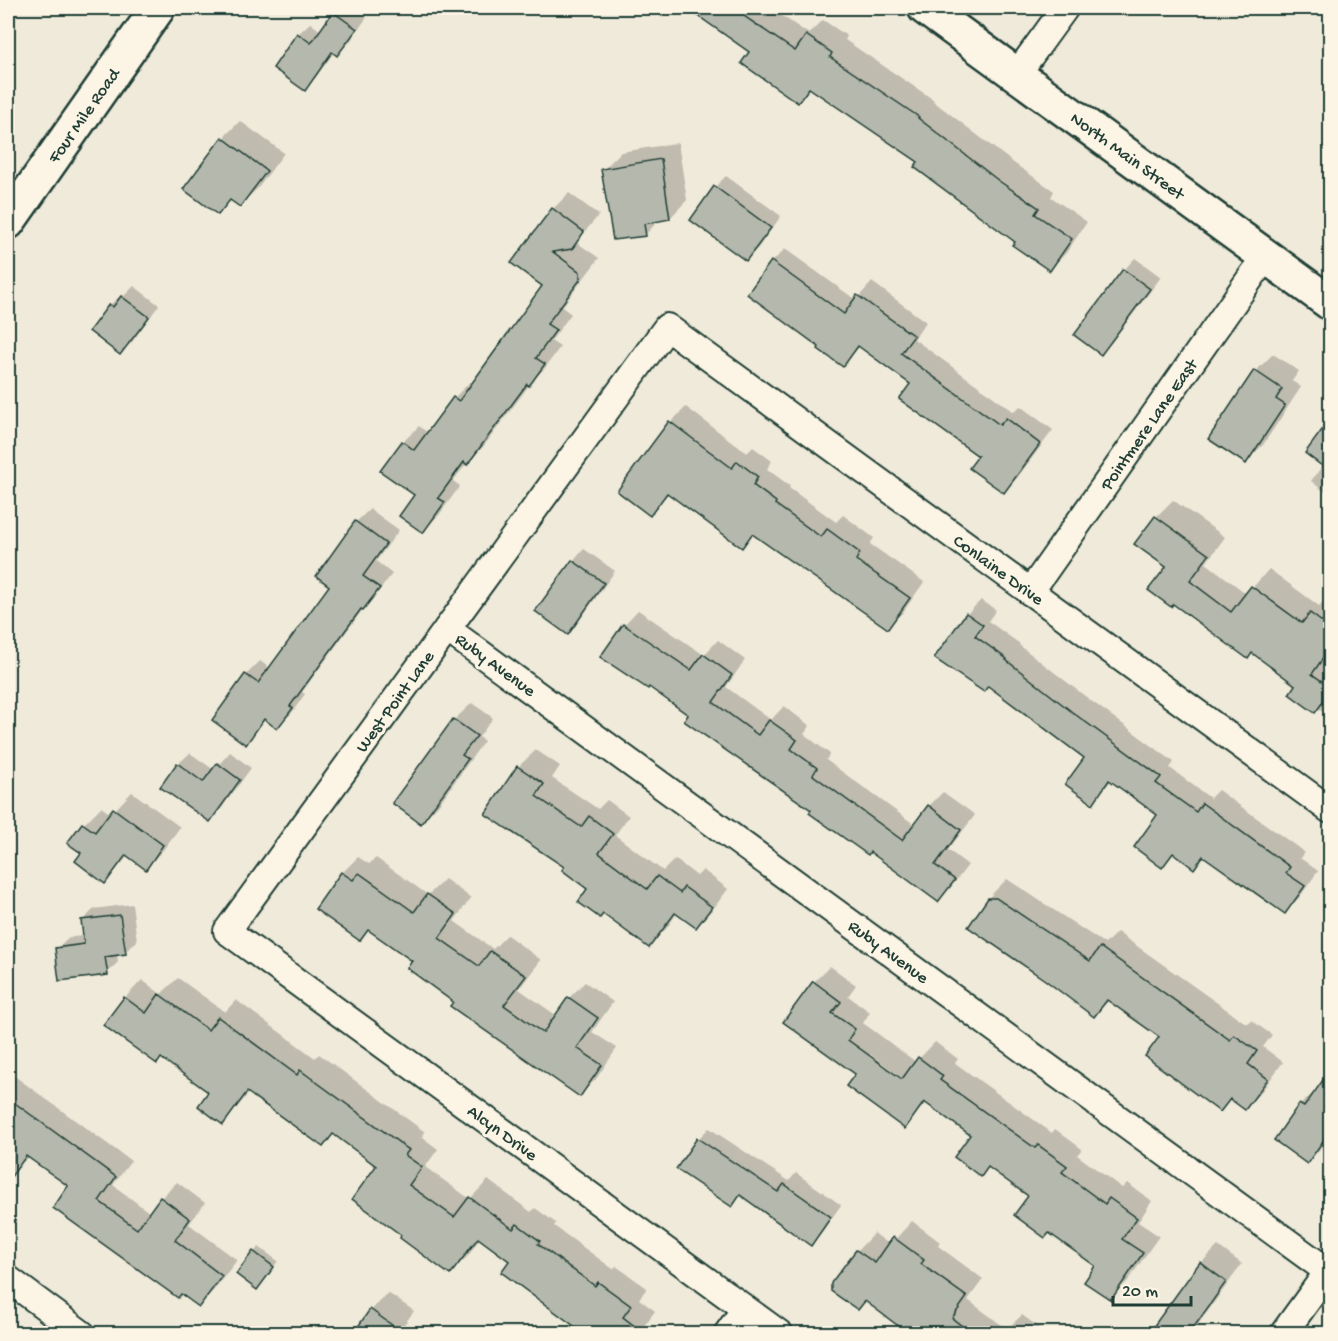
<svg xmlns="http://www.w3.org/2000/svg" width="1338" height="1341" font-family="'Gochi Hand',sans-serif">
<style>
.shadow{fill:#0003;fill-rule:evenodd}
.building{fill:#b5b9ad;stroke:#1f3d34;stroke-width:1.5}
.lines{fill:none;stroke-linecap:round;stroke-linejoin:round}
.minor-casing{stroke:#1f3d34;stroke-width:30}
.secondary-casing{stroke:#1f3d34;stroke-width:38}
.minor{stroke:#fcf5e5;stroke-width:26}
.secondary{stroke:#fcf5e5;stroke-width:33}
.labels{text-anchor:middle;stroke-width:6;stroke-linejoin:round;paint-order:stroke}
.street-label{font-size:18px;fill:#1f3d34;stroke:#fcf5e5}
</style>
<rect width="100%" height="100%" fill="#efeada"/>
<filter id="ink" filterUnits="userSpaceOnUse"><feTurbulence type="fractalNoise" baseFrequency=".0167" numOctaves="2"/><feDisplacementMap in="SourceGraphic" scale="12" xChannelSelector="R" yChannelSelector="G"/><feConvolveMatrix kernelMatrix="1 2 1 2 8 2 1 2 1" color-interpolation-filters="sRGB"/></filter>
<g filter="url(#ink)">
<g class="shadow">
<polygon points="339,8 354,8 367,17 349,43 337,54 334,52 316,77 305,89 298,34 310,23 321,31"/>
<polygon points="689,8 770,8 809,34 823,20 847,36 845,40 934,100 933,101 1015,164 1054,191 1051,197 1087,222 1066,253 1050,269 920,161 811,88 798,101 751,52"/>
<polygon points="240,121 284,153 258,188 240,205 232,199 218,213 223,138"/>
<polygon points="678,143 687,200 670,218 660,219 645,235 603,170 621,152"/>
<polygon points="726,176 781,216 758,248 746,259 715,187"/>
<polygon points="569,193 599,215 576,242 599,258 562,307 571,314 551,341 560,347 545,368 533,380 483,447 467,463 453,481 460,486 439,515 423,531 403,442 419,426 428,433 454,398 470,382 473,384 544,286 553,209"/>
<polygon points="785,249 856,300 872,282 926,322 914,339 1014,412 1020,406 1053,430 1017,478 1004,491 980,456 912,384 860,346 843,365 772,262"/>
<polygon points="1135,258 1161,277 1112,342 1101,353 1124,270"/>
<polygon points="134,286 159,305 132,342 120,353 110,305 122,294 124,296"/>
<polygon points="1273,354 1299,371 1292,381 1301,387 1263,445 1245,462 1210,438 1256,371"/>
<polygon points="686,407 747,453 753,447 772,461 767,469 790,486 789,488 836,522 843,515 874,538 870,544 924,582 903,612 888,627 754,533 741,546 669,493 650,514 619,491 671,422"/>
<polygon points="1330,423 1330,510 1323,505 1330,496 1311,481 1323,465 1327,426"/>
<polygon points="1173,500 1225,537 1206,563 1247,594 1269,569 1319,606 1328,597 1330,598 1330,652 1328,656 1330,657 1330,717 1318,708 1297,684 1253,652 1248,657 1168,567 1156,517"/>
<polygon points="370,509 399,530 376,561 392,574 376,595 363,609 302,692 305,694 291,714 277,727 266,719 245,743 214,719 246,675 260,661 271,669 331,585 356,522"/>
<polygon points="584,549 615,571 579,621 567,633 537,611 573,561"/>
<polygon points="981,600 996,610 988,621 1020,644 1019,645 1090,700 1174,762 1170,768 1210,798 1218,790 1304,852 1300,858 1318,871 1299,898 1284,912 1205,856 1194,867 1175,853 1162,866 1159,815 1112,780 1092,802 1086,758 989,685 984,690 967,614"/>
<polygon points="638,610 704,655 718,640 745,660 726,687 771,720 784,706 810,726 804,734 830,754 826,760 915,825 929,806 943,792 975,815 948,850 968,865 952,886 938,900 813,810 690,715 624,625"/>
<polygon points="472,703 493,718 479,737 484,741 438,805 421,822 454,720"/>
<polygon points="536,750 560,766 552,778 598,809 607,800 629,816 615,835 663,871 675,859 697,876 703,870 728,889 713,909 696,926 677,913 666,929 649,946 566,867 518,767"/>
<polygon points="230,752 251,768 221,809 209,820 178,764 190,753 214,770"/>
<polygon points="132,792 180,827 163,850 146,868 129,855 105,882 83,853 69,843 84,824 101,807 111,814"/>
<polygon points="358,857 369,864 376,858 428,895 445,879 471,898 454,921 493,949 507,935 541,960 519,989 557,1016 569,998 585,982 613,1002 592,1032 617,1048 596,1079 580,1095 455,1001 414,961 369,929 359,939 317,908 342,873"/>
<polygon points="1007,879 1105,944 1117,932 1247,1024 1251,1020 1272,1035 1263,1047 1283,1062 1261,1092 1245,1108 1232,1098 1220,1110 1161,1037 1110,1000 1094,1015 1046,978 970,927 991,895"/>
<polygon points="132,904 137,941 125,952 117,953 118,962 107,973 56,949 68,938 84,935 82,921 94,909"/>
<path d="M 830,966 L 856,985 L 848,996 L 870,1012 L 863,1023 L 916,1062 L 935,1042 L 958,1059 L 955,1063 L 1052,1133 L 1055,1129 L 1082,1149 L 1077,1155 L 1122,1188 L 1127,1183 L 1152,1201 L 1138,1222 L 1159,1236 L 1127,1282 L 1110,1298 L 1097,1265 L 1030,1196 L 990,1166 L 981,1175 L 972,1135 L 927,1102 L 904,1127 L 857,1073 L 814,982 ZM 870,1054 L 909,1083 L 907,1085 L 870,1058 Z"/>
<polygon points="178,978 225,1012 236,1000 315,1058 319,1054 425,1132 422,1137 438,1149 425,1167 470,1199 488,1180 531,1212 535,1208 556,1223 554,1226 613,1269 616,1266 647,1288 639,1299 655,1311 638,1334 511,1260 480,1238 468,1256 450,1273 403,1235 379,1166 335,1133 323,1145 250,1092 223,1123 210,1092 162,1057 105,1025 125,998 142,980 161,994"/>
<polygon points="13,1075 131,1161 113,1185 150,1213 161,1198 177,1182 205,1203 189,1224 237,1260 214,1290 199,1305 71,1186 29,1156 10,1175 8,1173 8,1081"/>
<polygon points="1330,1076 1330,1133 1319,1150 1307,1162 1300,1105 1312,1094 1314,1095"/>
<polygon points="709,1128 789,1181 796,1173 841,1205 822,1232 810,1244 742,1195 732,1205 698,1139"/>
<polygon points="912,1221 940,1242 938,1246 983,1279 968,1300 1007,1329 1022,1315 1048,1334 912,1334 866,1300 858,1308 830,1288 857,1251 874,1233 890,1245"/>
<polygon points="1218,1246 1242,1264 1191,1334 1150,1334 1201,1263"/>
<polygon points="259,1247 278,1261 262,1283 254,1252"/>
<polygon points="388,1293 414,1311 397,1334 371,1310"/>
</g>
<g class="building">
<polygon points="687,8 750,8 744,16 795,51 806,35 832,53 830,57 919,117 918,118 999,181 1039,208 1035,214 1072,239 1050,271 1012,245 1015,242 914,167 918,162 809,88 798,103 741,63 749,52"/>
<polygon points="333,12 357,29 337,56 332,52 305,91 273,68 297,33 311,43"/>
<polygon points="222,137 267,171 240,207 230,200 218,215 183,189"/>
<polygon points="661,159 670,219 644,224 646,236 613,240 601,169"/>
<polygon points="714,186 771,228 746,261 690,220"/>
<polygon points="552,208 584,232 572,249 553,252 580,272 580,280 547,324 556,330 536,358 545,364 529,386 527,384 467,465 464,462 438,498 445,502 423,533 399,516 414,495 380,471 402,441 414,450 453,397 459,401 542,286 511,263"/>
<polygon points="771,261 844,314 857,295 914,336 901,353 1000,425 1006,418 1040,444 1004,493 969,468 978,456 899,399 910,384 858,346 843,367 818,349 819,347 747,294"/>
<polygon points="1123,269 1150,289 1101,355 1074,335"/>
<polygon points="121,296 149,317 120,355 89,331 109,304 113,307"/>
<polygon points="1254,370 1282,389 1276,399 1285,405 1246,464 1208,439"/>
<polygon points="1330,419 1330,472 1305,453"/>
<polygon points="669,421 732,468 737,461 758,477 753,485 776,502 775,504 821,537 827,529 860,553 856,560 910,598 888,629 752,534 742,548 667,493 650,516 617,491"/>
<polygon points="1155,516 1209,555 1190,581 1231,612 1251,586 1302,623 1310,613 1330,628 1330,648 1312,674 1330,687 1330,692 1315,713 1289,694 1295,685 1252,653 1248,659 1173,604 1171,607 1148,590 1166,567 1134,544"/>
<polygon points="355,521 386,544 363,576 380,588 363,610 361,609 290,706 293,708 277,729 264,719 246,745 212,720 245,674 258,683 329,586 316,576"/>
<polygon points="572,560 604,583 568,635 535,611"/>
<polygon points="966,613 983,625 975,636 1007,659 1006,660 1076,715 1161,777 1156,783 1196,812 1202,803 1290,867 1286,873 1305,886 1285,914 1203,856 1194,869 1173,853 1162,868 1134,847 1157,815 1109,780 1093,804 1065,784 1084,758 988,686 984,692 934,658"/>
<polygon points="623,624 691,670 703,654 732,675 713,702 758,735 769,720 797,740 791,749 817,768 813,775 902,840 928,805 961,830 935,865 955,880 938,902 870,852 868,855 809,813 811,810 684,721 688,715 649,687 648,689 600,657"/>
<polygon points="453,719 477,736 462,755 468,759 421,824 392,803"/>
<polygon points="177,763 203,782 217,763 240,780 210,822 160,787"/>
<polygon points="517,766 544,784 536,796 581,827 589,816 613,834 599,853 647,889 657,876 680,893 684,887 712,907 696,928 675,913 649,948 603,914 600,918 578,902 587,889 562,870 564,867 485,814"/>
<polygon points="113,808 163,845 146,870 126,855 105,884 75,861 81,853 67,843 82,823 95,832"/>
<polygon points="341,872 353,880 359,873 414,912 427,894 456,914 439,938 479,966 490,951 526,976 504,1005 543,1033 568,997 598,1018 577,1048 602,1065 580,1097 450,1006 453,1002 407,968 412,961 368,930 360,941 315,909"/>
<polygon points="988,898 996,898 1090,961 1100,947 1230,1040 1234,1035 1257,1051 1248,1064 1268,1079 1245,1110 1230,1099 1220,1112 1145,1056 1159,1037 1107,1000 1094,1017 1045,980 968,927"/>
<polygon points="120,915 126,954 105,957 108,975 59,981 55,948 84,944 81,920"/>
<polygon points="813,981 841,1002 832,1013 855,1029 848,1040 902,1079 918,1057 943,1076 940,1080 1035,1148 1038,1145 1067,1166 1062,1172 1105,1204 1109,1198 1137,1218 1122,1239 1143,1253 1111,1300 1084,1282 1095,1266 1049,1233 1045,1238 1014,1215 1028,1196 988,1167 981,1177 954,1157 970,1135 924,1102 905,1129 846,1086 855,1074 783,1022"/>
<polygon points="159,994 208,1030 218,1017 297,1075 300,1070 409,1150 405,1155 422,1167 409,1185 454,1217 469,1197 513,1229 517,1224 540,1241 538,1244 595,1286 598,1282 631,1306 623,1317 645,1334 585,1334 501,1272 509,1261 478,1238 450,1275 400,1238 401,1235 352,1199 376,1166 333,1134 323,1147 247,1092 223,1125 198,1106 208,1092 161,1058 157,1064 103,1025 124,997 146,1013"/>
<polygon points="1330,1070 1330,1131 1307,1164 1274,1140 1299,1104 1304,1107"/>
<polygon points="8,1098 116,1177 99,1201 137,1229 160,1197 190,1219 175,1240 222,1276 199,1307 181,1294 178,1298 53,1208 68,1186 26,1156 8,1181"/>
<polygon points="697,1138 778,1192 784,1184 831,1217 811,1246 740,1195 732,1207 676,1169"/>
<polygon points="893,1237 924,1260 921,1264 967,1297 952,1318 972,1334 909,1334 865,1301 858,1310 831,1291 831,1283 856,1250 875,1263"/>
<polygon points="253,1251 274,1267 257,1290 236,1274"/>
<polygon points="1200,1262 1226,1282 1189,1334 1148,1334"/>
<polygon points="370,1309 404,1334 353,1334"/>
</g>
<g class="lines">
<g class="minor-casing">
<g id="minor">
<polyline points="1017,74 1065,8"/>
<polyline points="1030,592 1266,256"/>
<polyline points="447,629 1330,1273"/>
<polyline points="8,1279 82,1334"/>
<polyline points="727,1334 745,1309"/>
<polyline points="780,1334 227,931 667,327 1330,810"/>
<polyline points="1283,1334 1330,1269"/>
</g>
</g>
<g class="secondary-casing">
<g id="secondary">
<polyline points="925,8 1330,303"/>
<polyline points="8,222 158,8"/>
</g>
</g>
<use href="#minor" class="minor"/>
<use href="#secondary" class="secondary"/>
</g>
</g>
<g class="labels">
<g class="street-label">
<text transform="translate(83 115) rotate(-55)" y="6">Four Mile Road</text>
<text transform="translate(1128 155) rotate(36)" y="6">North Main Street</text>
<text transform="translate(1148 424) rotate(-55)" y="6">Pointmere Lane East</text>
<text transform="translate(999 569) rotate(36)" y="6">Conlaine Drive</text>
<text transform="translate(496 664) rotate(36)" y="6">Ruby Avenue</text>
<text transform="translate(394 701) rotate(-54)" y="6">West Point Lane</text>
<text transform="translate(889 951) rotate(36)" y="6">Ruby Avenue</text>
<text transform="translate(503 1132) rotate(36)" y="6">Alcyn Drive</text>
</g>
</g>
<rect width="1338" height="1341" fill="none" stroke="#fcf5e5" stroke-width="30"/>
<rect x="15" y="15" width="1308" height="1311" fill="none" stroke="#1f3d34" stroke-width="2" filter="url(#ink)"/>
<path d="M1113 1296v9h78v-9" fill="none" stroke="#1f3d34" stroke-width="3"/>
<text x="1122" y="1296" font-size="18" fill="#1f3d34" stroke="#fcf5e5" stroke-width="4.5" paint-order="stroke">20 m</text>
</svg>
